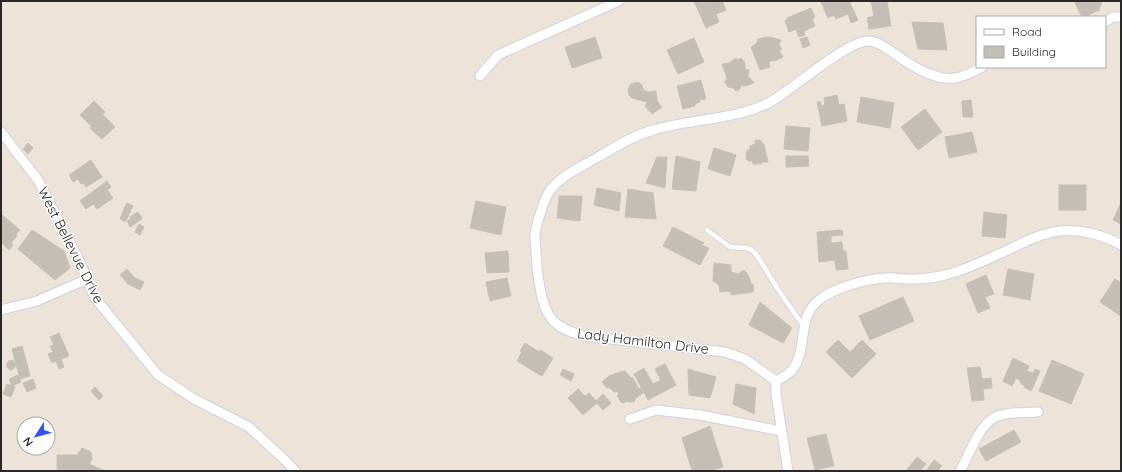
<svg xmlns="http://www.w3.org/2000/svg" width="1122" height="472" font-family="Quicksand,sans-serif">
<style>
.building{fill:#c3beb6;stroke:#c8c1b2}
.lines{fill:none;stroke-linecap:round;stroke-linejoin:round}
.lane-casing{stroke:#ced1e3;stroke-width:6}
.street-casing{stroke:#ced1e3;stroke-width:11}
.lane{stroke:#fff;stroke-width:4.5}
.street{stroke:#fff;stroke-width:9}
.labels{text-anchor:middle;stroke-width:3;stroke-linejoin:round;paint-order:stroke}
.street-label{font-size:14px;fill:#282828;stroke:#fff}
</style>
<rect width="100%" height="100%" fill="#ece4d9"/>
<g class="building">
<polygon points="694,1 709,1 709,3 713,1 722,1 726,10 716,14 719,22 706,28"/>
<polygon points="823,1 849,1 858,20 851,23 848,14 836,19 834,15 828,18 821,2"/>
<polygon points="871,1 887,1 891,26 869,29 867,18 874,16"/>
<polygon points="1074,1 1102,1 1099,10 1084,17 1082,17"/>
<polygon points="811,8 815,17 812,19 815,26 804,31 805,35 799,37 796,29 789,32 785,21 787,20 787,18"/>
<polygon points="912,22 943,23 947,50 918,49"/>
<polygon points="595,37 602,58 572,68 565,47"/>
<polygon points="766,37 770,37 781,40 779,45 782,49 779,51 783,57 775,61 772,60 769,63 770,67 760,70 751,47 757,43 758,39"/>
<polygon points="807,37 810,45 803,48 800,39"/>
<polygon points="694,38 704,62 678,74 667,50"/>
<polygon points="736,58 738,60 741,58 745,63 745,69 749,70 748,76 754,83 745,86 741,85 740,89 736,91 733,88 728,87 725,82 727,78 722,64 729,63"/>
<polygon points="701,80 706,99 699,100 700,102 695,104 695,106 683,109 677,86"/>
<polygon points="638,82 642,85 643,90 649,92 656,91 657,101 662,107 652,114 645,106 647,103 646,102 632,98 629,95 628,89 631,84"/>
<polygon points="837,95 839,105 844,104 847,121 822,126 817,102 821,102 821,106 825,105 824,98"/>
<polygon points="861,97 894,103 890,128 857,122"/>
<polygon points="971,100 973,117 963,117 962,101"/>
<polygon points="94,101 105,112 98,120 103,115 115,127 102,139 90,128 92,127 80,115"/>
<polygon points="925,109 942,132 918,150 901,127"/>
<polygon points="786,126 810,128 808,151 784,149"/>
<polygon points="972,132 977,152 949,158 945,137"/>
<polygon points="755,140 760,140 764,145 768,162 762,162 761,164 753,164 752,161 748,161 746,158 747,150 750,150 750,146 755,144"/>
<polygon points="28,143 33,148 28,154 23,149"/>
<polygon points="714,148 736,155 730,176 708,169"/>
<polygon points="676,156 700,162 696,191 672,189"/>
<polygon points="786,156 808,156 809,166 786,167"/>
<polygon points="657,157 667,157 665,188 646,183"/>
<polygon points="91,160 102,177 86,187 83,183 81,184 78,179 73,182 69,175"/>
<polygon points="107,181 111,187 107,190 113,198 97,209 93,204 86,209 80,201"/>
<rect x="1059" y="185" width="27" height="25"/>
<polygon points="597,188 621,193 619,211 594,205"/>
<polygon points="628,189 653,193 656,219 625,217"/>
<polygon points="559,196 582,196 580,221 557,218"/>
<polygon points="476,201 506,207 501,235 470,228"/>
<polygon points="127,203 133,206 129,214 123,211"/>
<polygon points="1121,203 1121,224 1113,220"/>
<polygon points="123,212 129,215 125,222 120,219"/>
<polygon points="138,212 142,219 130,227 127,221 131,219 130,217"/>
<polygon points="984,212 1007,215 1005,238 982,236"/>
<polygon points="1,214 20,230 16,234 17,236 11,243 13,245 9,250 1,242"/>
<polygon points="139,224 144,227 140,235 135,232"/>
<polygon points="673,227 704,243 702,245 709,248 700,265 663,246"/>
<polygon points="32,230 64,251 70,268 55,280 18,249"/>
<polygon points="842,230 843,235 831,236 831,243 842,242 843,251 846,251 848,269 836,270 835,260 819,262 817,232"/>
<polygon points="508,251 509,272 487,273 485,253"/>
<polygon points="714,263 731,265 731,272 738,274 744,270 748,275 751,283 754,286 753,292 732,295 729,291 720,292 719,285 713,281"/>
<polygon points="127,269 135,278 144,282 140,290 128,284 120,275"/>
<polygon points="1008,269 1034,274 1030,300 1003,295"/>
<polygon points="986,275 994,294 985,297 990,308 978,313 966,284"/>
<polygon points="507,278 511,296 490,301 486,282"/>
<polygon points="1115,279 1121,283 1121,316 1100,302"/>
<polygon points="903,297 914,321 870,340 859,316"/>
<polygon points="760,302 792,328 783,343 749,325"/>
<polygon points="59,333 69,356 61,359 64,367 59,369 56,361 52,363 48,354 53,352 50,346 54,345 50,337"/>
<polygon points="838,340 850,352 862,340 876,354 852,378 826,352"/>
<polygon points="525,343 539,352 540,350 553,358 542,376 517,361 522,352 520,351"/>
<polygon points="22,346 30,376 20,379 12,349"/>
<polygon points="1013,358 1029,366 1027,371 1033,373 1035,369 1040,371 1031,391 1024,387 1025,386 1020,383 1021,381 1016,378 1012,386 1003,381"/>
<polygon points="1052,360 1084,374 1071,404 1039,391"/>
<circle cx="11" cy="365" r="4.5"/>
<polygon points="665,364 676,385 648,400 634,374 644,368 653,384 661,380 655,369"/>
<polygon points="980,367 982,379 991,378 992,388 983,389 984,400 972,401 967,368"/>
<polygon points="563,369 574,374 571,381 560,375"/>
<polygon points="688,369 716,377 710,398 689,395"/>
<polygon points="625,371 631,378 633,378 638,388 641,389 643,393 636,398 634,402 629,402 628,401 622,403 617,396 619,394 617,391 614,392 611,389 606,387 602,382 609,376 620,372"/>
<polygon points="18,375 21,382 12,386 9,379"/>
<polygon points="33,379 36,388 27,392 23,383"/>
<polygon points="7,384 15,387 11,397 3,394"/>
<polygon points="736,384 756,388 754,414 733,404"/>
<polygon points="95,387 103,396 99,400 91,391"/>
<polygon points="578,389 585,396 589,393 596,401 603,394 611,403 603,410 597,403 583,415 568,398"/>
<polygon points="710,426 723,467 708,471 692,471 682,438"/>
<polygon points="1014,430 1021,442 986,461 979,449"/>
<polygon points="826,434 834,466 815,470 807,438"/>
<polygon points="82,448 91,452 92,459 89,464 105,471 57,470 57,455 77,455"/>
<polygon points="917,457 926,464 920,471 906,471"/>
<polygon points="934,460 942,466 937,471 926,471"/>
</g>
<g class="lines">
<g class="lane-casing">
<polyline id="lane" points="707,230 730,247 747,248 753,251 758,257 779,291 804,327"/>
</g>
<g class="street-casing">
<g id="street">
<polyline points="1105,22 1113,17 1121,17"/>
<polyline points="480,76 498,55 619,1"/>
<polyline points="1,132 38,180 79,260 95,298 158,375 194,399 249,427 285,460 295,471"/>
<polyline points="1,310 37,301 87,279"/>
<path d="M 776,381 C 780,379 785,376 789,373 C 810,354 795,318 819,300 C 834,288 866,279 885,278 C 892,277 899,279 906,279 C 919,280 932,278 945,275 C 969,269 990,258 1012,248 C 1028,240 1043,233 1060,231 C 1080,229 1104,235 1121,245"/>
<polyline points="630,419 656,410 700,415 781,431"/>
<path d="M 788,471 L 776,394 L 776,381 L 745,359 L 725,352 L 584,336 C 574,333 565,331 557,324 C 542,314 539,283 537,267 C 537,257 535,247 535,237 C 535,227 545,195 552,188 C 564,174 583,166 598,157 C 617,146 636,134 657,129 C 693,119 740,119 772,101 C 793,89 848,40 869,41 C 877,41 888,49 895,54 C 910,65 935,81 955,78 C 964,77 974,71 982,67"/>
<path d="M 960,471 C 969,456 978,428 992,419 C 1004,411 1024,413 1038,412"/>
</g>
</g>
<use href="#lane" class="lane"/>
<use href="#street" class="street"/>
</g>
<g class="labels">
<g class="street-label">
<text transform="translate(71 245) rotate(63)" y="5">West Bellevue Drive</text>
<text transform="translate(643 341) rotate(7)" y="5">Lady Hamilton Drive</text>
</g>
</g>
<rect width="1122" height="472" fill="none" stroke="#282828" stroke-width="4"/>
<rect x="976" y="16" width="130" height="52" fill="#ffffff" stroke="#a9a9a9"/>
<rect x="984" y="29" width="20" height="6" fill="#ffffff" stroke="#a9a9a9"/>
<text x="1012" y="36" font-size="12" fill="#282828">Road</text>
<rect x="984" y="46" width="20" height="12" fill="#c3beb6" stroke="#a9a9a9"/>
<text x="1012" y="56" font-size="12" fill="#282828">Building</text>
<g transform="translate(36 436) rotate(234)"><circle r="19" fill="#ffffff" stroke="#a9a9a9"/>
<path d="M0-3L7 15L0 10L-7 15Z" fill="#3352ff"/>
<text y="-6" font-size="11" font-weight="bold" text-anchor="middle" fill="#282828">N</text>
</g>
</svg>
